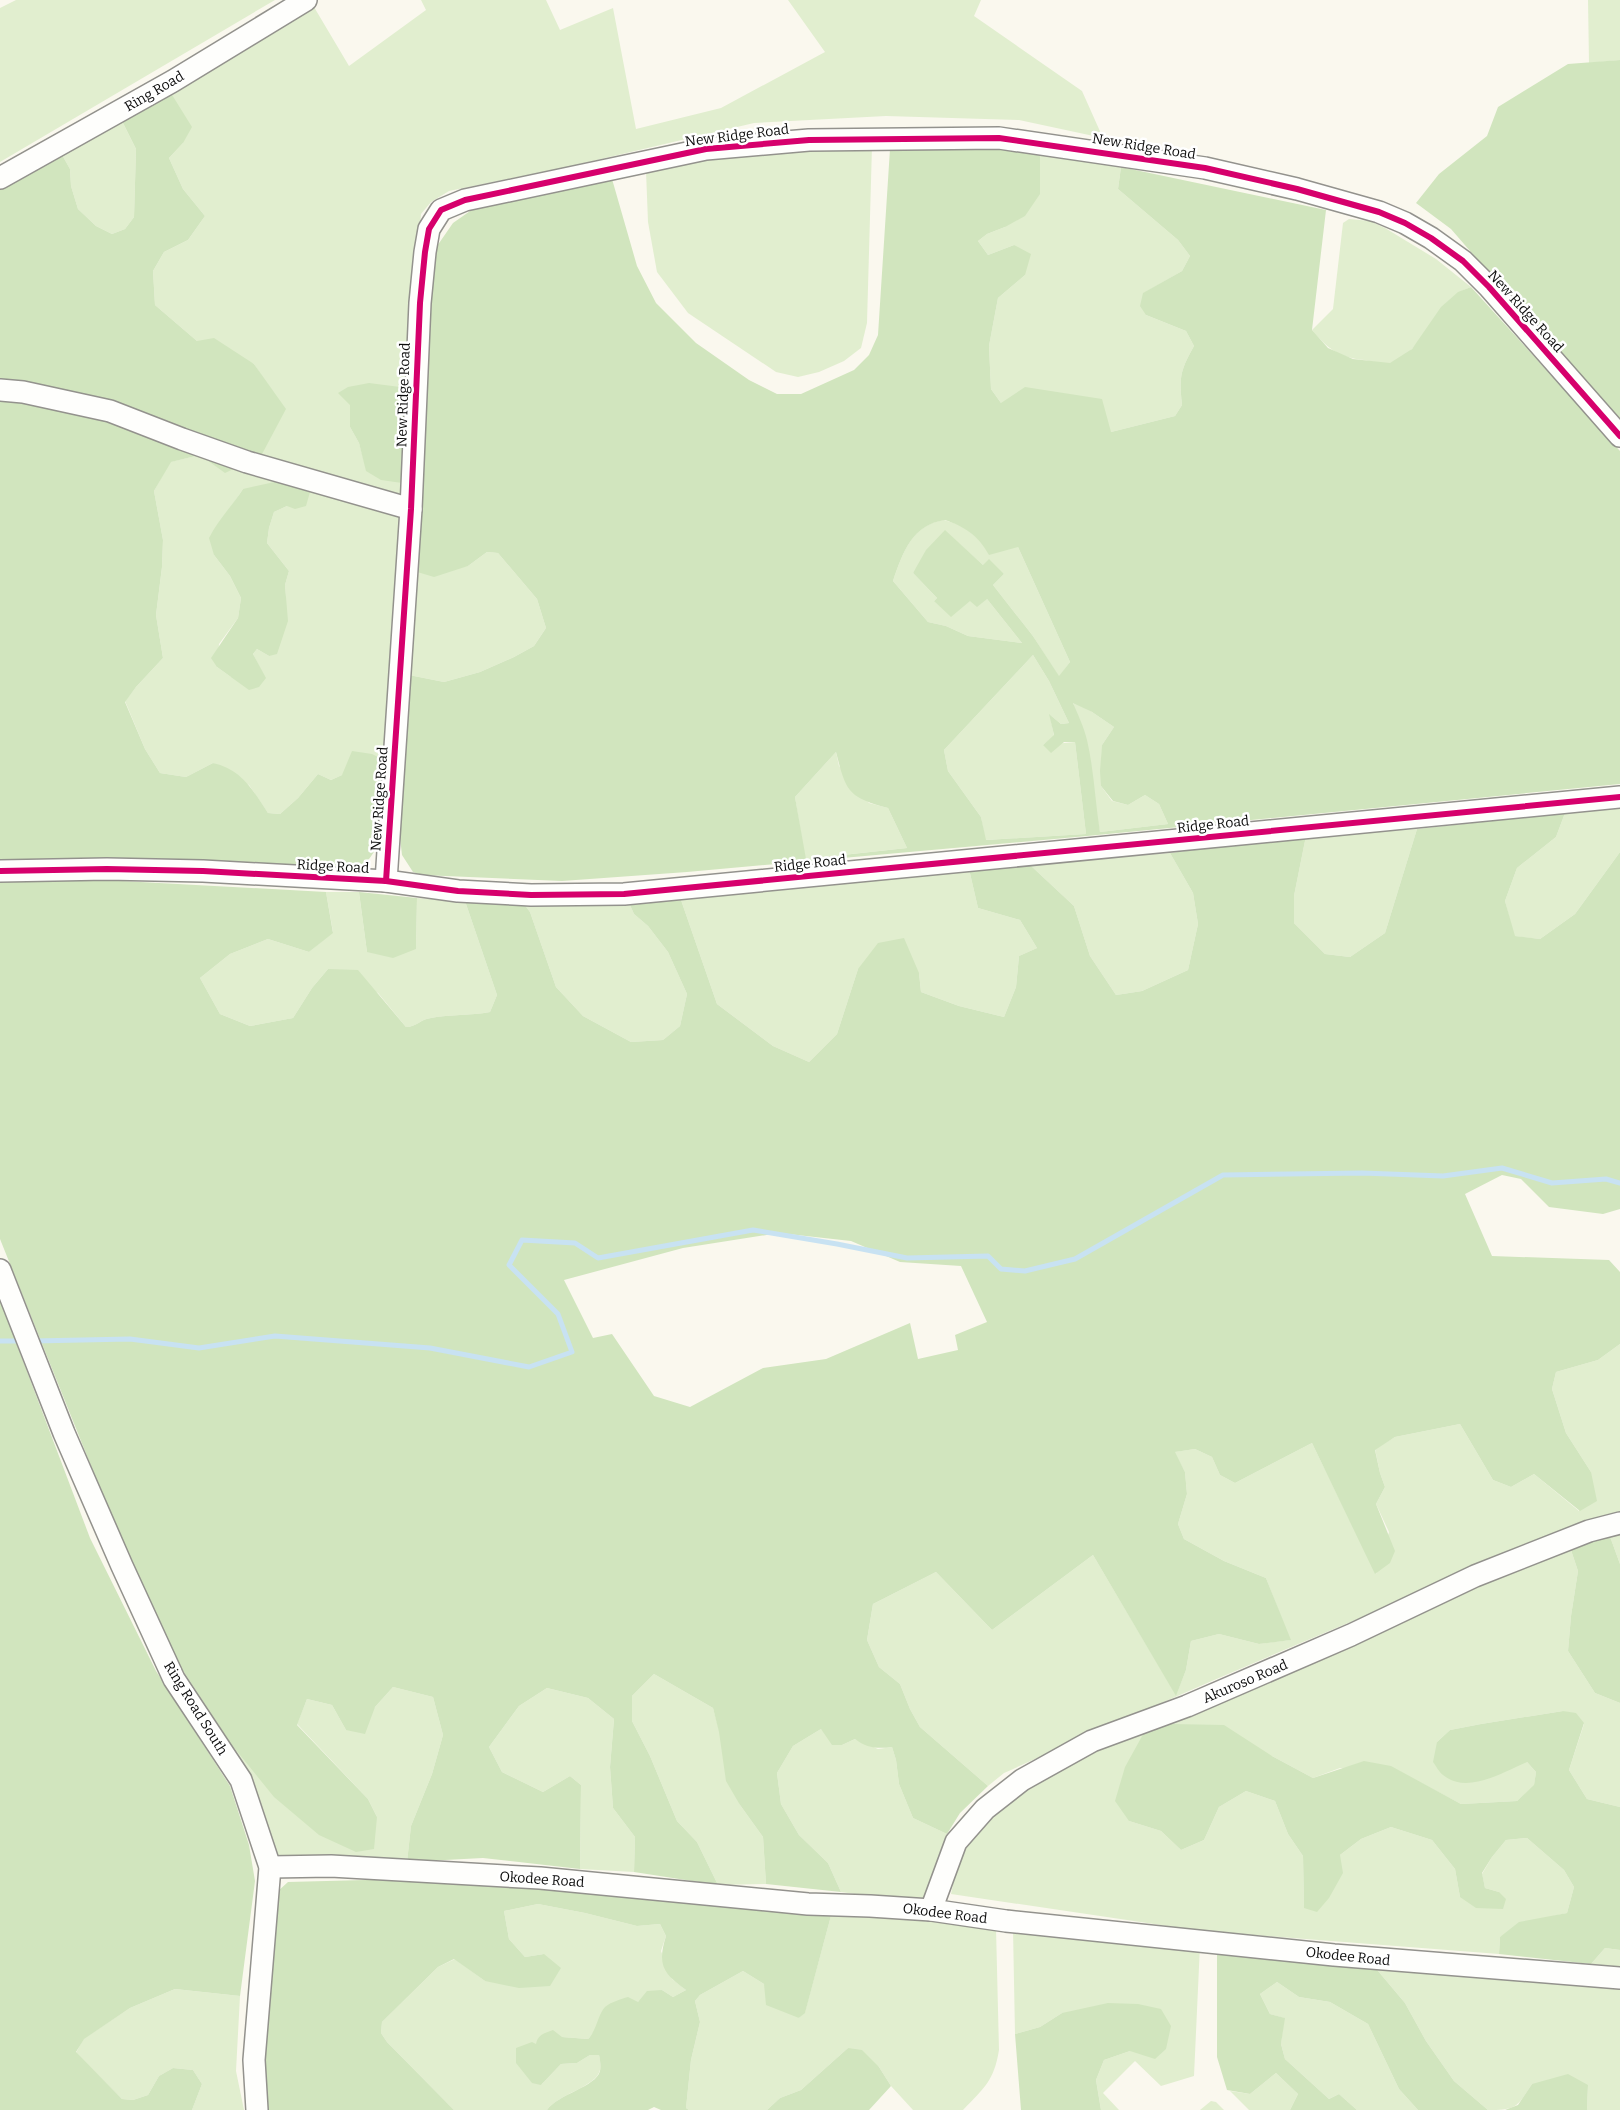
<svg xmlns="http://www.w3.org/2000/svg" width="1620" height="2110" font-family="Bitter,serif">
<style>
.green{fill:#e1eecf;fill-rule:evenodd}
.forest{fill:#d1e5be;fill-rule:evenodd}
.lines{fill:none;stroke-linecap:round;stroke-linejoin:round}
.stream{stroke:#c8e2f2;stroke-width:5}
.street-casing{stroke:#93928d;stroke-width:24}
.street{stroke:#fefefc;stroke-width:21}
.cycleway-casing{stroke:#fff;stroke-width:9}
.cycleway{stroke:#d6006c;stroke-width:6}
.labels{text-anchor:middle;stroke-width:5;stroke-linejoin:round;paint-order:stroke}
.street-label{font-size:14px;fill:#0b0b0b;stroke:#fff}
</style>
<rect width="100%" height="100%" fill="#faf8ee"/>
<g class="green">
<polygon points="16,0 275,0 0,162 0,8"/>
<polygon points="421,0 546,0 560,30 613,8 636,129 721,108 825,52 788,0 981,0 974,16 1082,91 1103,138 1019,120 886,116 754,123 567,167 449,191 431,202 421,214 408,388 350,405 350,427 359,443 367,471 402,483 404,490 398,495 261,456 267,384 254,364 197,341 155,305 153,271 164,252 188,240 205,216 183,189 169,158 183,143 169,90 314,7 349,66 426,10"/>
<polygon points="1588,0 1620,0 1620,60 1589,63"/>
<polygon points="121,119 136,149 134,217 125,229 112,234 96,226 78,209 71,186 70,169 61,153"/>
<polygon points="872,146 867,323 861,348 844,361 819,372 798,377 776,372 688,313 657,272 648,222 646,171 701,157"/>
<path d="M 1040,150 L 1072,155 L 1121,167 L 1118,189 L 1178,240 L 1190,256 L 1182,271 L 1144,293 L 1146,315 L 1186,331 L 1194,346 C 1180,371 1179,377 1182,405 L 1175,416 L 1111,432 L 1001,403 L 991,389 L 989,346 L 998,298 L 1025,275 L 1014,245 L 988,255 L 978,241 L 987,234 L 1005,227 Z"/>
<path d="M 1349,219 L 1370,221 L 1385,228 L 1436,259 L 1471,287 C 1430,301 1427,351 1391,363 C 1384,365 1371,361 1364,360 C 1338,357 1328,349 1312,330 L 1333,309 L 1343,223 Z"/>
<path d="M 200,455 L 245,464 L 396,513 L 400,520 L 388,761 L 342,775 L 331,780 L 318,774 L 298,798 L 280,814 L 268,813 L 249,785 L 213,763 L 186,777 L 160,773 L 145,749 L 125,701 L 136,687 L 163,658 L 156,615 L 162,567 L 163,540 L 154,491 L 170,462 ZM 243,489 L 287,506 L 274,512 L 269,528 L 267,543 L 289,571 L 285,585 L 286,600 L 269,656 L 257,649 L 253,654 L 265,678 L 231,677 L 217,667 L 219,644 L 238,618 L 241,598 L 230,576 L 214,555 L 233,504 Z"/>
<path d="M 944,520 L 963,526 L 982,542 L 1018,547 L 1070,662 L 1059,677 L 1033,636 L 993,585 L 1004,574 L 983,565 L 945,531 L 913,573 L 937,598 L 934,601 L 987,599 L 1022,643 L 968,636 L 946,626 L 928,622 L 893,581 C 903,552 912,525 944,520 Z"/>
<polygon points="487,552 498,553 537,599 546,628 534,646 514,657 480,672 444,682 409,675 414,571 468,566"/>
<polygon points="1033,655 1049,681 1069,723 1061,724 1050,715 1054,736 1043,745 1075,742 1086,834 985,840 981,817 948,771 944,750"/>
<polygon points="1073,702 1092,712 1114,727 1102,745 1101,786 1112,801 1128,805 1145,795 1159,804 1168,824 1100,832"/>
<polygon points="836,752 839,766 869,803 888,808 907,848 805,859 795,797"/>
<polygon points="1620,807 1620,852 1575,914 1540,939 1514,936 1505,901 1517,868 1556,837 1565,813"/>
<polygon points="1417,829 1385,933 1350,957 1325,954 1294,923 1294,896 1306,836"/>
<polygon points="1170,853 1193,893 1198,924 1188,970 1142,991 1116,995 1090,956 1074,906 1029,864"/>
<polygon points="969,869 978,908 1020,920 1037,948 1019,956 1016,987 1004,1017 959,1006 921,992 919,973 858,969 837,1034 809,1062 773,1046 717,1004 681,900 803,884"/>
<path d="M 326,892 L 359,892 L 367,952 L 416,949 L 417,898 L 465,901 L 497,995 L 490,1012 C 470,1016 450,1014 431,1018 C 421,1019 416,1027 406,1027 L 378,993 L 328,969 L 312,988 L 293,1018 L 250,1026 L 220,1014 L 200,978 L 230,954 L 268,939 L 309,952 L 333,932 Z"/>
<polygon points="524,904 630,905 634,914 648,926 668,952 687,994 680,1026 663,1040 631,1042 583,1016 556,987 530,912"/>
<path d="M 1620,1344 L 1620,1514 C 1412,1594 1207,1681 1004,1773 L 988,1786 L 920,1727 L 910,1709 L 900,1684 L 879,1667 L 867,1640 L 873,1604 L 936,1572 L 992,1630 L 1093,1555 L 1176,1695 L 1186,1670 L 1191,1641 L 1219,1634 L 1259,1644 L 1290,1640 L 1266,1578 L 1224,1561 L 1184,1539 L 1178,1524 L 1187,1494 L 1185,1472 L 1174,1452 L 1195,1449 L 1212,1457 L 1220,1475 L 1235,1483 L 1312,1443 L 1376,1574 L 1389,1532 L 1376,1504 L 1385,1487 L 1380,1473 L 1375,1449 L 1395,1437 L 1460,1424 L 1493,1480 L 1511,1487 L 1534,1474 L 1579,1511 L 1591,1472 L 1566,1433 L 1552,1389 L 1556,1372 L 1598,1360 Z"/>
<polygon points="1620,1528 1620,1564 1608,1531"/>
<polygon points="1569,1544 1578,1571 1571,1616 1568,1651 1595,1693 1620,1703 1620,1807 1587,1799 1569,1770 1584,1724 1563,1711 1481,1724 1450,1730 1437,1742 1507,1770 1526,1761 1536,1772 1534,1786 1517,1801 1461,1804 1391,1767 1340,1768 1313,1778 1272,1756 1129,1821 1161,1831 1181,1850 1204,1840 1219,1807 1246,1791 1275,1801 1288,1834 1303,1856 1304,1908 1340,1855 1361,1839 1391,1827 1432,1840 1455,1869 1460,1897 1499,1892 1485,1888 1482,1874 1492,1857 1506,1840 1527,1838 1564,1870 1574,1887 1567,1913 1545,1918 1500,1937 1499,1954 1201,1931 951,1894 959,1857 978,1826 997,1807 1083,1755"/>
<polygon points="178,1663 231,1744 377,1817 368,1799 297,1724 307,1699 332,1705 346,1730 375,1707 393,1687 433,1697 443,1735 432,1774 411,1826 407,1862 278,1860 229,1746"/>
<polygon points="654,1674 713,1708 740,1805 763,1837 766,1884 718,1885 697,1842 677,1821 650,1756 632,1721 632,1696"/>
<polygon points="547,1688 588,1698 614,1719 610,1767 613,1808 635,1837 634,1872 580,1869 581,1785 570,1776 543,1792 502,1772 489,1747 519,1706"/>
<polygon points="821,1729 842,1745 855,1739 878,1749 892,1747 896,1760 899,1784 913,1818 947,1834 938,1857 927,1900 911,1902 841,1892 828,1863 799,1835 781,1804 777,1773 793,1746"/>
<path d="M 538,1904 L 585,1913 L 637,1926 L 660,1924 L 666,1936 L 661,1951 L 672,1979 L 686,1990 L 673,1997 L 662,1990 L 638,2002 L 594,2032 L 588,2039 L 562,2037 L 541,2085 L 561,2064 L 577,2063 L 590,2055 L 599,2054 C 600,2059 601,2066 600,2070 C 596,2087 558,2094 547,2110 L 454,2110 L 387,2042 L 381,2033 L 382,2022 L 438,1967 L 455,1959 L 485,1981 L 544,1954 L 525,1957 L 509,1939 L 504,1911 Z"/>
<path d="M 832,1912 L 996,1928 L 999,2050 C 994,2081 984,2088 963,2110 L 913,2110 L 891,2086 L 879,2067 L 848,2048 L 801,2090 L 780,2098 L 767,2110 L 689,2110 L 686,2108 L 691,2060 L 700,2022 L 695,2001 L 700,1995 L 743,1971 L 764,1984 L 799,2018 L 805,2012 Z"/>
<polygon points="1013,1929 1200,1945 1194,2076 1161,2086 1135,2061 1103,2093 1119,2110 1101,2110 1096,2080 1104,2060 1130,2051 1062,2013 1040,2027 1015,2034"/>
<polygon points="1605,1948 1620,1950 1620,1967 1591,1964"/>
<path d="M 1373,1965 L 1620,1985 L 1620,2110 L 1587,2110 L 1588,2085 L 1532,2084 C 1517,2107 1517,2110 1488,2110 L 1454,2081 L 1426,2041 L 1405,2003 Z"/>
<polygon points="1277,1982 1299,1997 1330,2002 1368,2024 1399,2089 1418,2110 1357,2110 1339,2094 1329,2099 1285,2059 1281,2044 1284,2018 1270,2014 1260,1994"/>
<polygon points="175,1989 240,1996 236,2071 244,2110 192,2110 202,2084 193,2070 173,2068 159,2076 148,2095 133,2100 122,2099 76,2053 83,2039 130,2008"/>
<polygon points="1276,2073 1298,2094 1290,2110 1249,2110 1230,2091 1250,2094"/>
<polygon points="1211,2101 1216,2102 1224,2110 1200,2110"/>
</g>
<g class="forest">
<polygon points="1620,60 1620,424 1451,229 1416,203 1439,174 1487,136 1498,107 1568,64"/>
<path d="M 169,90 L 192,127 L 183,143 L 169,158 L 183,189 L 205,216 L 188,240 L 164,252 L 153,271 L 155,305 L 197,341 L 214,338 L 254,364 L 286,409 L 261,456 L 225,473 L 200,455 L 171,462 L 154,491 L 163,540 L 162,567 L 156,615 L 163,658 L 136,687 L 125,702 L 145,749 L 160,773 L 186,777 L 213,763 C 241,769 253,790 268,813 L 280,814 L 298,798 L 318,774 L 331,780 L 342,775 L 352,751 L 372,754 L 384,760 L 378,843 C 372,858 365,865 352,873 L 124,859 L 0,859 L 0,188 L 61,153 L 70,169 L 71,186 L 78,209 L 96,226 L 112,234 L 125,229 L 134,217 L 136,149 L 121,119 Z"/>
<path d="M 900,144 L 1040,150 L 1040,194 L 1025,216 L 1005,227 L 987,234 L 978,241 L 988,255 L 1014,245 L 1031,254 L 1025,275 L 998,298 L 989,346 L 991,389 L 1001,403 L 1025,387 L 1102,399 L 1111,432 L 1175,416 L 1182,405 C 1179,377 1180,371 1194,346 L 1186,331 L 1146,315 L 1140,306 L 1143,293 L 1182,271 L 1190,256 L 1178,240 L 1118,189 L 1121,167 L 1326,210 L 1312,330 L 1328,348 L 1353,359 L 1390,363 L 1412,349 L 1441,307 L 1458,292 L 1471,287 L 1620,451 L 1620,784 L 1087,836 L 687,872 L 562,881 L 422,875 L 413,872 L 402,855 L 399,829 L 409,675 L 444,682 L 480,672 L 514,657 L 534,646 L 546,628 L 537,599 L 498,553 L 487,552 L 468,566 L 434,577 L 414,571 L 431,272 L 435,249 L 453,223 L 473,209 L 612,179 L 637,266 L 656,303 L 696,343 L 749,380 L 777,394 L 801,394 L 854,370 L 869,355 L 878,335 L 890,149 ZM 945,520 C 965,527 978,535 989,555 L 1018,547 L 1070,662 L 1059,676 L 1033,636 L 993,585 L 1004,574 L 989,559 L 983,565 L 945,530 L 926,550 L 913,573 L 937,598 L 934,601 L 951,617 L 970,601 L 977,607 L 987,599 L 1022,643 L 968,636 L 946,626 L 928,622 L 893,581 C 903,552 912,525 945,520 ZM 1033,655 L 1049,681 L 1069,723 L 1061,724 L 1049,714 L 1054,735 L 1043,745 L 1051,753 L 1064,742 L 1075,742 L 1086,834 L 986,840 L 981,817 L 948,771 L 944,750 ZM 1073,703 L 1092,712 L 1114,727 L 1102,745 L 1100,771 L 1101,786 L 1113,801 L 1128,805 L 1145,795 L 1159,804 L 1168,824 L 1100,832 C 1095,801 1094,770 1087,740 C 1084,727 1078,715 1073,703 ZM 836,752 C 846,791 847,797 888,808 L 907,848 L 806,859 L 795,797 Z"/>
<polygon points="369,383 408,388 402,483 381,480 366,471 359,443 350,427 350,405 338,393 348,387"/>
<path d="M 279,481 L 310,492 L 306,506 L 295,509 L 287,506 L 274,512 L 269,528 L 267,543 L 289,571 L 285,585 L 288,621 L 277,654 L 269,656 L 257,649 L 253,654 L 266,678 L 259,687 L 249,690 L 217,667 L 211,658 L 238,618 L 241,598 L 230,576 L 214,555 L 209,538 C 218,520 232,506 243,489 Z"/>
<path d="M 1565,813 L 1556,837 L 1517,868 L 1505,901 L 1515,936 L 1540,939 L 1575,914 L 1620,852 L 1620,1209 L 1603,1214 L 1549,1207 L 1521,1179 L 1502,1175 L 1465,1194 L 1492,1256 L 1609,1260 L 1620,1272 L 1620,1344 L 1598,1360 L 1556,1372 L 1552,1389 L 1566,1433 L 1591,1472 L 1597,1501 L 1580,1511 L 1534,1474 L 1511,1487 L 1493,1480 L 1460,1424 L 1395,1437 L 1375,1450 L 1380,1473 L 1385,1487 L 1376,1504 L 1395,1551 L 1390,1563 L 1375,1574 L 1312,1443 L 1235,1483 L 1220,1475 L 1212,1457 L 1195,1449 L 1175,1452 L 1185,1472 L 1187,1494 L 1178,1524 L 1184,1539 L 1224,1561 L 1266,1578 L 1291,1640 L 1259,1644 L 1219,1634 L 1191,1641 L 1186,1670 L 1176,1696 L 1093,1555 L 992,1630 L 936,1572 L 873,1604 L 867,1640 L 879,1667 L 900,1684 L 910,1709 L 920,1727 L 988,1786 L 960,1813 L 947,1834 L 913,1818 L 899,1784 L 896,1760 L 892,1747 C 877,1749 867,1748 855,1739 L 842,1745 L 832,1745 L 821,1729 L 793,1746 L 777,1773 L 781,1804 L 799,1835 L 828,1863 L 841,1892 L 766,1884 L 763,1837 L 740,1805 L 726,1781 L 719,1732 L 713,1708 L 654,1674 L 632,1696 L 632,1721 L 650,1756 L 677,1821 L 697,1842 L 718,1885 L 634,1872 L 635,1837 L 613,1808 L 610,1767 L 614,1719 L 588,1698 L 547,1688 L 519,1706 L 489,1747 L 502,1772 L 543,1792 L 570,1776 L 581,1785 L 580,1869 L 483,1858 L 407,1862 L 411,1826 L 432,1774 L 443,1735 L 433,1697 L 393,1687 L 375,1707 L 365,1734 L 346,1730 L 332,1705 L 307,1699 L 297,1725 L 368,1799 L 377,1817 L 374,1849 L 356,1852 L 319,1835 L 274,1797 L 231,1744 L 178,1663 L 140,1588 L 0,1239 L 0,877 L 11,875 L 326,892 L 333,933 L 309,952 L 268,939 L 230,954 L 200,978 L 220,1014 L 250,1026 L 293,1018 L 312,988 L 328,969 L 358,970 L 406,1027 C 416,1027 421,1019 431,1018 C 450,1014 470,1016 490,1012 L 497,995 L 465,901 L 524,904 L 530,912 L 556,987 L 583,1016 L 631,1042 L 663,1040 L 680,1026 L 687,994 L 668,952 L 648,926 L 634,914 L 630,905 L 681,900 L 717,1004 L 773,1046 L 809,1062 L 837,1034 L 858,969 L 878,943 L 904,938 L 919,973 L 921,992 L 959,1006 L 1004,1017 L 1016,987 L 1019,956 L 1037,948 L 1020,920 L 978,908 L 969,869 L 1029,864 L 1074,906 L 1090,956 L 1116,995 L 1142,991 L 1188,970 L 1198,924 L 1193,893 L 1170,853 L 1306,836 L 1294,896 L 1294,923 L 1325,954 L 1350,957 L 1385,933 L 1417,829 ZM 779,1233 L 851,1241 L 900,1262 L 961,1266 L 987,1322 L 955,1335 L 958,1350 L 918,1359 L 910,1323 L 826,1359 L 763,1368 L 690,1407 L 654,1396 L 612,1334 L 593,1338 L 564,1280 L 683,1248 Z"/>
<polygon points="359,892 417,898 416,949 393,958 367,952"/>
<polygon points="0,1300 90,1538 156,1671 230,1786 249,1845 255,1881 240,1996 175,1989 130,2008 84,2039 76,2052 122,2099 133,2100 148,2095 159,2076 173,2068 193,2070 202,2084 192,2110 0,2110"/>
<polygon points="1608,1531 1620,1564 1620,1703 1595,1693 1568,1651 1571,1616 1578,1571 1569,1544"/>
<path d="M 1563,1711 L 1576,1713 L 1584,1723 L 1569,1770 L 1587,1799 L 1620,1807 L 1620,1950 L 1605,1948 L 1591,1964 L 1499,1954 L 1500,1937 L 1519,1922 L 1567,1913 L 1574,1887 L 1564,1870 L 1527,1838 L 1506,1840 L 1492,1857 L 1482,1873 L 1485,1888 L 1499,1892 L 1506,1899 L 1503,1909 L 1476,1908 L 1460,1897 L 1455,1869 L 1432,1840 L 1391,1827 L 1361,1839 L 1340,1855 L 1343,1873 L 1329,1898 L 1317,1912 L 1304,1908 L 1303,1856 L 1288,1834 L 1275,1801 L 1246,1791 L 1219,1807 L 1204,1840 L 1181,1850 L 1161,1831 L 1129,1821 L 1115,1801 L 1125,1767 L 1146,1729 L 1171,1724 L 1224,1725 L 1272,1756 L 1313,1778 L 1364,1761 L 1391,1766 L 1461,1804 L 1517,1801 L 1534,1785 L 1536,1772 L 1527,1762 C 1503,1772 1467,1795 1443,1775 C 1439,1772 1436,1766 1433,1762 L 1437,1742 L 1450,1730 L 1481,1724 Z"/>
<path d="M 403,1879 L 495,1885 L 832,1912 L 805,2013 L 799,2018 L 766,2005 L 764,1984 L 743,1971 L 700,1995 L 695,2001 L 700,2022 L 691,2060 L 686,2108 L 689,2110 L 661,2110 L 654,2107 L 648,2110 L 547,2110 C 558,2094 596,2087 600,2071 C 601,2066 600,2059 599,2055 L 590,2055 L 577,2063 L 561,2064 L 541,2085 L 532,2083 L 516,2063 L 516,2048 L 532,2042 L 536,2044 C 538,2034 545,2033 553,2030 L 562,2037 L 588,2039 C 597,2030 598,2014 605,2007 C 611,2002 621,1999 628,1997 L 638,2002 L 647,1991 L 662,1990 L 673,1997 L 686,1990 C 663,1973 657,1965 666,1936 L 660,1924 L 637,1926 L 585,1913 L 538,1904 L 504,1911 L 509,1939 L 525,1957 L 544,1954 L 561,1968 L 550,1986 L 519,1988 L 485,1981 L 454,1959 L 438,1967 L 382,2022 L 381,2033 L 387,2042 L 454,2110 L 265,2110 L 262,2078 L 271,1992 L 277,1892 L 288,1882 Z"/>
<polygon points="1217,1952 1373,1965 1405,2003 1426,2041 1454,2081 1488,2110 1418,2110 1399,2089 1368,2024 1330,2002 1299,1997 1277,1982 1260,1994 1270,2014 1285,2018 1281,2044 1285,2059 1329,2099 1339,2094 1357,2110 1290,2110 1298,2094 1276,2073 1250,2094 1227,2090 1217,2057"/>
<polygon points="1108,2003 1138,2004 1161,2009 1171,2026 1166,2049 1155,2059 1130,2051 1104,2060 1096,2080 1101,2110 1021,2110 1015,2034 1040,2027 1062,2013"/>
<polygon points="848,2048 862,2050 879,2067 891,2086 869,2110 767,2110 780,2098 801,2090"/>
<polygon points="1568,2074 1588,2085 1587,2110 1505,2110 1518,2105 1532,2084"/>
</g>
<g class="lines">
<g class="stream">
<polyline points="0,1341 23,1341"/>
<polyline points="34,1341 130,1339 199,1348 275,1336 430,1348 529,1367 572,1352 558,1314 509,1265 522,1240 575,1243 598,1258 753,1230 837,1244 907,1258 988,1256 1001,1269 1025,1271 1075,1259 1223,1175 1362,1173 1443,1176 1502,1168 1552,1183 1606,1179 1620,1183"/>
</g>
<g class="street-casing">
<g id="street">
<polyline points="0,178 173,81 306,0"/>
<polyline points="0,390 23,392 110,411 182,439 247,462 411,509"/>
<polyline points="0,871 107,869 203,871 386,881 458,891 531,895 624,894 1620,797"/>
<polyline points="386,881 411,509 420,303 425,252 429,229 441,210 465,200 706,149 809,140 999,138 1205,168 1297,189 1379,212 1405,223 1431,238 1463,261 1489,287 1620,436"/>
<polyline points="0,1270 64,1433 122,1566 174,1679 241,1780 270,1867 254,2060 257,2110"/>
<polyline points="270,1867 331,1866 540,1878 808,1904 870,1906 931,1910 1006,1921 1334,1955 1620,1978"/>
<polyline points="931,1910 956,1842 985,1809 1022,1780 1092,1741 1187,1706 1351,1635 1475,1576 1589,1531 1620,1523"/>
</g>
</g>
<use href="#street" class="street"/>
<g class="cycleway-casing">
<g id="cycleway">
<polyline points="0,871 107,869 203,871 386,881 458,891 531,895 624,894 1620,797"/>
<polyline points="386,881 411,509 420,303 425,252 429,229 441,210 465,200 706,149 809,140 999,138 1205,168 1297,189 1379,212 1405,223 1431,238 1463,261 1489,287 1620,436"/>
</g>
</g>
<use href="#cycleway" class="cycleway"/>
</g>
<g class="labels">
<g class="street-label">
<text transform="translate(154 91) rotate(-30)" y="5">Ring Road</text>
<text transform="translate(737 135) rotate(-7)" y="5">New Ridge Road</text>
<text transform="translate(1144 146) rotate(9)" y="5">New Ridge Road</text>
<text transform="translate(1526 311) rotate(48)" y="5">New Ridge Road</text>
<text transform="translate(403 395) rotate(-88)" y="5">New Ridge Road</text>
<text transform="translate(379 799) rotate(-86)" y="5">New Ridge Road</text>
<text transform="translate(1213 824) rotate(-6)" y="5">Ridge Road</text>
<text transform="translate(810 863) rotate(-6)" y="5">Ridge Road</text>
<text transform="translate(333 866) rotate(3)" y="5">Ridge Road</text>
<text transform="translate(1245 1681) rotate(-23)" y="5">Akuroso Road</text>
<text transform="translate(196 1708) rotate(58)" y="5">Ring Road South</text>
<text transform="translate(542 1879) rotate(4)" y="5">Okodee Road</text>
<text transform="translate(945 1913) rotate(7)" y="5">Okodee Road</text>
<text transform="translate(1348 1956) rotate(6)" y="5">Okodee Road</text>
</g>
</g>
</svg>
